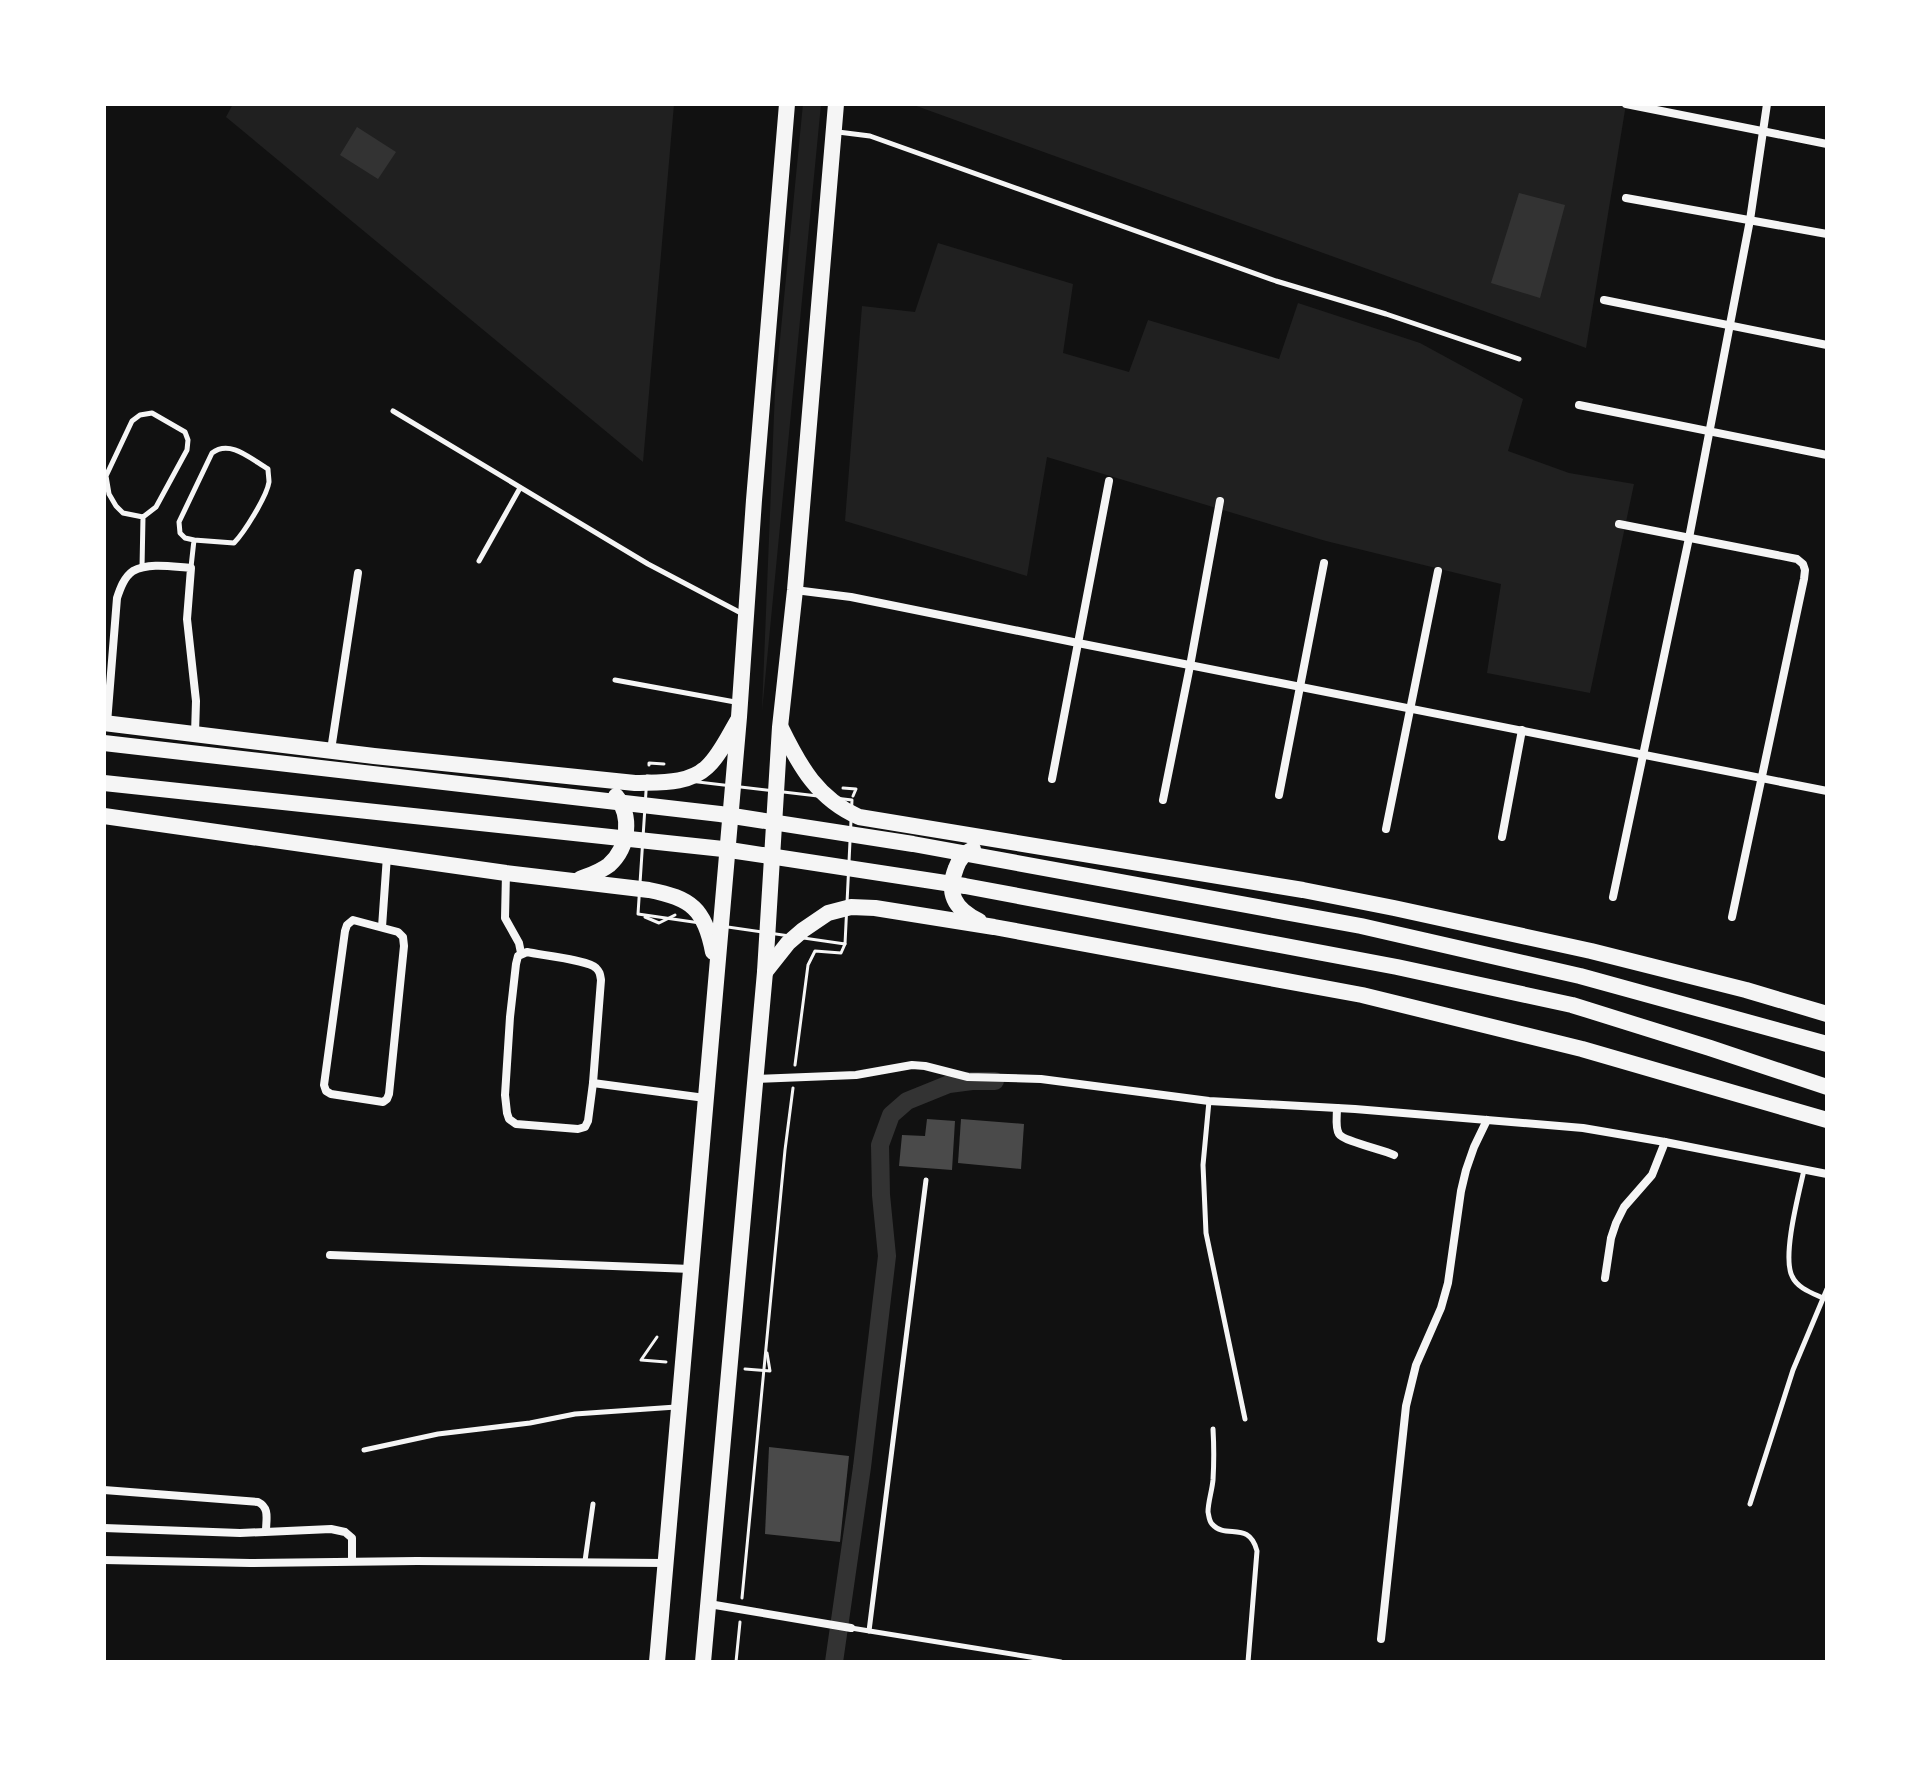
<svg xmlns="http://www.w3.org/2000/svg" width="1931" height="1766" font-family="'Golos Text',sans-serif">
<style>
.green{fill:#202020}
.water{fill:#333}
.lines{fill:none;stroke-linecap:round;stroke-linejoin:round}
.canal{stroke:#333;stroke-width:18}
.building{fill:#4a4a4a}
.path{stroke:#f5f5f5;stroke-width:3}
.service{stroke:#f5f5f5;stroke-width:5}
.minor{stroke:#f5f5f5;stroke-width:8}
.primary{stroke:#f5f5f5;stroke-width:16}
</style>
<rect width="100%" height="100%" fill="#111"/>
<g class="green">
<polygon points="233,104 674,104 643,462 226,117"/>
<polygon points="803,104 821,104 762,711 775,391"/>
<polygon points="911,104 1626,104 1586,348"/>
<polygon points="938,243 1073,284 1063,353 1129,372 1148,320 1279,359 1298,303 1420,343 1523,399 1508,451 1569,473 1634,484 1590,693 1487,673 1501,584 1326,541 1047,457 1027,576 845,521 862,306 915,312"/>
</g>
<g class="water">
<polygon points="357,127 396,152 378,179 340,155"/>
<polygon points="1519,193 1565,205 1540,298 1491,283"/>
</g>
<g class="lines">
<polyline class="canal" points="834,1662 862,1467 887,1256 881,1195 880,1145 891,1115 907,1101 949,1084 972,1081 995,1081"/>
</g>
<g class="building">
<polygon points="927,1119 955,1121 952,1170 899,1166 902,1135 925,1136"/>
<polygon points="961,1119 1024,1124 1021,1169 958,1163"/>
<polygon points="769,1447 849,1456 840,1542 765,1534"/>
</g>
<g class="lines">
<g class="path">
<polyline points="649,765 649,763 664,764"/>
<polygon points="647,776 852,800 845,944 638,914"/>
<polyline points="843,788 856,789 853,796"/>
<polyline points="645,917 659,923 675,915"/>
<polyline points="795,1065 808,965 815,951 841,953 845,944"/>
<polyline points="657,1337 641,1360 666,1362"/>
<polyline points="745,1369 770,1371 767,1353"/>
<polyline points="742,1598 785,1150 793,1088"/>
<polyline points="736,1662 740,1622"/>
</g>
<g class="service">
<polyline points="838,132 870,136 1276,281 1386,314 1519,359"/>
<polyline points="393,411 648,564 741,613"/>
<polyline points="479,561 520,488"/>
<path d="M 191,567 L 194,540 L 234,543 C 244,533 267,496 269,482 C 269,479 268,472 268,469 C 251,459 230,439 212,453 L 179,522 L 180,533 L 185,538 L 194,540"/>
<polyline points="142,568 143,517 156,507 187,450 188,440 185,432 152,413 140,415 132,421 106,476 109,494 116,506 123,513 143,517"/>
<polyline points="615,680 735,702"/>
<polyline points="1209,1101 1203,1165 1206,1233 1245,1419"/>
<path d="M 1804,1170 C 1799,1193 1782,1256 1792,1276 C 1797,1288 1812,1293 1823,1298"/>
<path d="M 1213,1429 C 1214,1446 1214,1463 1213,1480 C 1212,1491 1208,1502 1208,1512 C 1209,1516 1209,1521 1212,1524 C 1226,1540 1249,1520 1257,1551 L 1248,1662"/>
<polyline points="364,1450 438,1434 530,1423 575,1414 676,1407"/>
<polyline points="1750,1504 1793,1370 1827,1289"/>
<polyline points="585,1561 593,1504"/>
<polyline points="851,1628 1061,1662"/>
<polyline points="869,1631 926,1180"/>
</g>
<g class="minor">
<polyline points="1626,104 1827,144"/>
<polyline points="1626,198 1827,234"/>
<polyline points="1604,300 1827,345"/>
<polyline points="1579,405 1827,455"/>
<polyline points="1619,524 1797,559 1803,564 1805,570 1804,579 1732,917"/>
<polyline points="795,590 851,597 1078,643 1827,791"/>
<path d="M 107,723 L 117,598 C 120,589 124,577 133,571 C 149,562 174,567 191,568 L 187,619 L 196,701 L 195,734"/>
<polyline points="331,750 358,573"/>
<polyline points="1052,779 1109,481"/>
<polyline points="1279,795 1324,563"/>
<polyline points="1163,800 1190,666 1220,501"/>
<polyline points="1386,829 1438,571"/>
<polyline points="1502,837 1522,730"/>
<polyline points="506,873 505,918 519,943 521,953"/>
<polyline points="1613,897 1689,538 1750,220 1767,104"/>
<polygon points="353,920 398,932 403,937 404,946 389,1094 387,1099 383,1102 331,1094 326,1091 324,1085 345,931 347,925"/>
<polyline points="382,927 387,856"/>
<path d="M 527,952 C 540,955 589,960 596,968 C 600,972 600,974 601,980 L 593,1083 L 588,1121 L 585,1127 L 578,1129 L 516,1124 L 509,1119 L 507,1113 L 505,1095 L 510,1017 L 516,964 L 518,956 Z"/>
<polyline points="756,1079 856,1075 912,1065 925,1066 968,1077 1041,1079 1209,1101 1355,1109 1583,1128 1665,1142 1827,1174"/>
<polyline points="593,1083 705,1098"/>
<path d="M 1337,1108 C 1337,1116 1335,1128 1339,1134 C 1343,1141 1384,1150 1394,1155"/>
<polyline points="330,1255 691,1269"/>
<polyline points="1605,1278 1611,1238 1616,1223 1624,1207 1652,1175 1665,1142"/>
<path d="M 104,1490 L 258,1502 C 270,1508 266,1519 266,1531"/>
<polyline points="104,1528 240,1533 331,1529 345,1532 352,1538 352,1561"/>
<polyline points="104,1560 250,1563 417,1561 665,1563"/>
<polyline points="709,1604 851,1628"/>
<polyline points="1381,1639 1406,1406 1416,1365 1441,1308 1448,1283 1461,1191 1466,1170 1474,1147 1487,1120"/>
</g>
<g class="primary">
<path d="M 104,723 L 374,756 L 635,783 C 658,782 688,785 707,767 C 720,755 729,735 738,720"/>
<path d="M 781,728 C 800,767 818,799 859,817 L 1303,890 L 1394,908 L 1591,951 L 1746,990 L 1827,1014"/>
<polyline points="104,743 720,814 913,844 1361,926 1580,976 1827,1044"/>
<polyline points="104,783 723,849 965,886 1397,967 1572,1005 1710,1048 1827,1087"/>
<path d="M 104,816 L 506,873 L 649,890 C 691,898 705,909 713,952"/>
<path d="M 973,849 C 964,853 959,859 956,868 C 946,893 954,909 979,921"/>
<path d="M 580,879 C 590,875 600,872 609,865 C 629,847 632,816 616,796"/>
<polyline points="765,972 788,943 803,930 828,913 851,907 875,908 994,927 1362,995 1582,1049 1827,1120"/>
<polyline points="657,1662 739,717 754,500 787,104"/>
<polyline points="703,1662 765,972 780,727 795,590 836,104"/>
</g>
</g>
<rect width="1931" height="1766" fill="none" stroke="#ffffff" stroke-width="212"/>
</svg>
